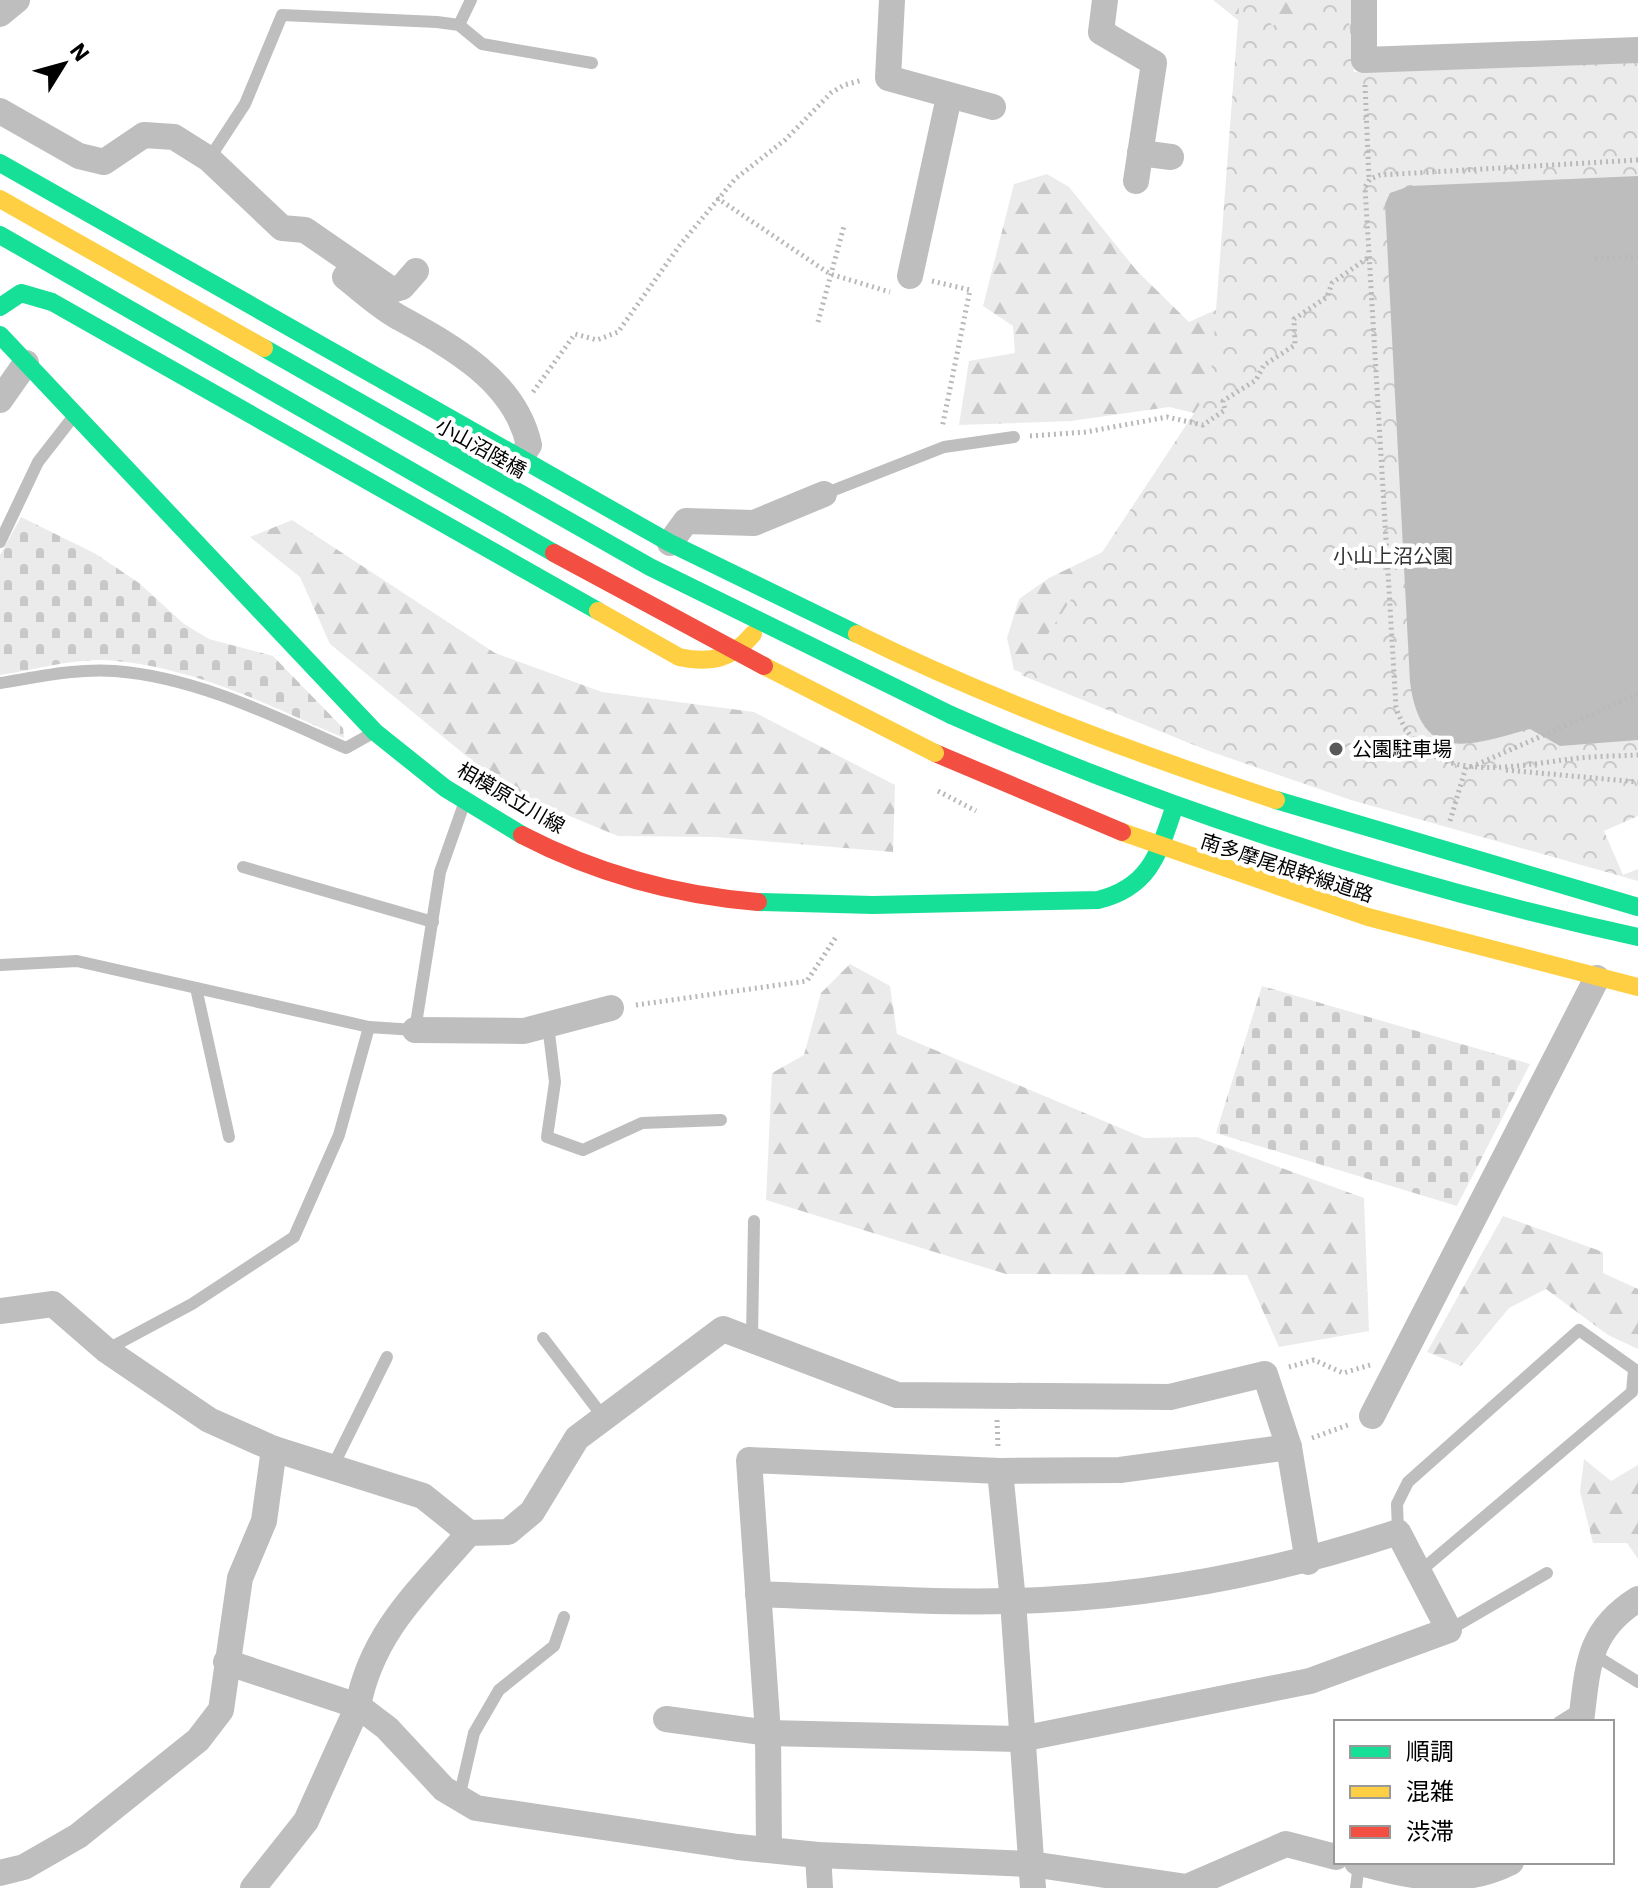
<svg xmlns="http://www.w3.org/2000/svg" width="1638" height="1888" font-family="'IBM Plex Sans','Noto Sans JP',sans-serif">
<style>
.forest{fill:url(#forest-firs)}
.cemetery{fill:url(#cemetery-stones)}
.park{fill:url(#park-crowns)}
.water{fill:#bdbdbd}
.lines{fill:none;stroke-linecap:round;stroke-linejoin:round}
.path{stroke:#b9b9b9;stroke-width:5;stroke-dasharray:2 4;stroke-linecap:butt}
.lane{stroke:#bebebe;stroke-width:12}
.street{stroke:#bebebe;stroke-width:26}
.fast{stroke:#16e098;stroke-width:18}
.slow{stroke:#ffcf43;stroke-width:18}
.jam{stroke:#f24e42;stroke-width:18}
.fast-bridge{stroke:#16e098;stroke-width:18}
.slow-bridge{stroke:#ffcf43;stroke-width:18}
.jam-bridge{stroke:#f24e42;stroke-width:18}
.poi-dot{fill:#595959;stroke:#fff;stroke-width:3}
.labels{text-anchor:middle;stroke-width:8;stroke-linejoin:round;paint-order:stroke}
.street-label{font-size:20px;fill:#000;stroke:#fff}
.park-label{font-size:20px;fill:#313131;stroke:#fff}
.poi-label{font-size:20px;fill:#000;stroke:#fff;text-anchor:start}
</style>
<defs>
<pattern id="forest-firs" width="22" height="20" patternUnits="userSpaceOnUse" patternTransform="scale(2)"><rect width="22" height="20" fill="#ebebeb"/><path d="M5 1l3.5 6h-7zM16 11l3.5 6h-7z" fill="#c8c8c8"/></pattern>
<pattern id="cemetery-stones" width="16" height="16" patternUnits="userSpaceOnUse" patternTransform="scale(2)"><rect width="16" height="16" fill="#ebebeb"/><path d="M2 7V4a2 2 0 0 1 4 0v3zM10 15v-3a2 2 0 0 1 4 0v3z" fill="#c8c8c8"/></pattern>
<pattern id="park-crowns" width="20" height="18" patternUnits="userSpaceOnUse" patternTransform="scale(2)"><rect width="20" height="18" fill="#ebebeb"/><path d="M2 6a3 3 0 1 1 6 0M12 15a3 3 0 1 1 6 0" fill="none" stroke="#c8c8c8"/></pattern>
</defs>
<rect width="100%" height="100%" fill="#fff"/>
<g class="forest">
<polygon points="1213,0 1351,0 1352,83 1222,743 1014,670 1007,638 1019,599 1049,578 1121,543 1207,416 1169,407 1071,421 959,425 969,361 1015,353 1013,326 983,306 1014,184 1047,174 1069,187 1137,271 1189,322 1222,307 1243,24"/>
<polygon points="292,520 495,653 602,692 754,712 895,785 893,852 716,837 618,836 509,791 330,644 300,577 250,537"/>
<polygon points="850,964 890,986 897,1034 1144,1138 1197,1137 1364,1198 1369,1331 1279,1347 1247,1275 1006,1274 766,1200 772,1073 804,1055 821,993"/>
<polygon points="1503,1216 1603,1252 1603,1273 1638,1289 1638,1349 1608,1335 1546,1289 1509,1308 1461,1366 1427,1352"/>
<polygon points="1584,1459 1611,1481 1638,1465 1638,1559 1627,1543 1593,1543 1580,1492"/>
</g>
<g class="cemetery">
<path d="M 21,517 L 96,554 L 139,583 L 184,624 L 209,639 L 273,656 L 343,728 L 344,738 C 266,704 190,665 104,660 C 71,659 33,670 0,675 L 0,555 Z"/>
<polygon points="1262,986 1530,1064 1457,1206 1216,1133"/>
</g>
<polygon class="park" points="1227,0 1261,0 1272,26 1319,7 1317,0 1347,0 1354,72 1638,62 1638,816 1604,831 1623,875 1638,869 1638,881 1351,800 1209,751 1021,675 1210,389 1239,8"/>
<path class="water" d="M 1638,176 L 1638,740 L 1560,746 L 1530,729 C 1471,745 1421,766 1410,682 L 1385,204 L 1390,193 L 1410,186 Z"/>
<g class="lines">
<g class="path">
<polyline points="1365,85 1369,179"/>
<path d="M 1638,160 L 1380,175 L 1370,179 L 1365,187 L 1396,707 C 1422,788 1507,767 1571,759 C 1593,756 1616,756 1638,755"/>
<polyline points="717,198 830,274 890,292"/>
<polyline points="1595,259 1638,257"/>
<polyline points="932,281 970,290 942,428"/>
<polyline points="818,322 844,226"/>
<polyline points="533,392 575,334 597,340 618,332 680,245 735,179 785,140 831,93 844,85 863,80"/>
<polyline points="1030,436 1086,432 1167,417 1203,425 1225,410 1223,401 1256,380 1264,365 1295,345 1294,319 1327,297 1332,283 1369,257"/>
<polyline points="1471,767 1638,694"/>
<polyline points="1506,770 1638,782"/>
<polyline points="938,791 976,811"/>
<polyline points="1450,821 1466,767"/>
<polyline points="636,1005 807,981 836,937"/>
<polyline points="1289,1367 1314,1360 1343,1373 1370,1365"/>
<polyline points="997,1420 998,1446"/>
<polyline points="1312,1438 1348,1425"/>
</g>
<g class="lane">
<polyline points="459,25 471,0"/>
<polyline points="209,159 245,104 282,15 437,22 459,25 482,44 592,63"/>
<polyline points="824,494 944,447 1014,437"/>
<polyline points="0,542 38,462 73,417"/>
<path d="M 0,683 C 38,677 77,668 115,671 C 195,677 274,716 346,748 L 371,734"/>
<polyline points="243,867 433,922"/>
<polyline points="0,965 77,961 369,1027"/>
<polyline points="196,988 229,1137"/>
<polyline points="548,1025 555,1082 547,1137 583,1150 642,1123 721,1120"/>
<polyline points="543,1338 604,1418"/>
<polyline points="752,1338 754,1221"/>
<polyline points="106,1350 192,1304 294,1237 339,1135 369,1027 415,1030 440,872 464,804"/>
<polyline points="332,1468 387,1357"/>
<polyline points="1398,1532 1397,1504 1408,1482 1579,1330 1634,1369 1632,1392 1418,1573"/>
<polyline points="1449,1630 1547,1573"/>
<polyline points="1593,1654 1638,1682"/>
<polyline points="1559,1722 1580,1709"/>
<polyline points="459,1798 474,1733 499,1690 554,1646 564,1617"/>
<polyline points="1356,1888 1359,1863"/>
</g>
<g class="street">
<polyline points="892,0 888,78 993,107"/>
<polyline points="1105,0 1101,32 1154,63 1136,181"/>
<polyline points="1364,0 1364,60 1638,50"/>
<polyline points="0,14 17,0"/>
<polyline points="0,111 79,156 104,162 144,135 174,137 209,159 282,228 305,230 392,290 402,287 416,271"/>
<polyline points="1140,153 1171,157"/>
<polyline points="910,276 949,97"/>
<path d="M 345,277 C 363,291 380,307 400,318 C 451,346 515,381 529,445 L 520,459"/>
<polyline points="0,400 26,363"/>
<polyline points="670,543 686,521 754,523 824,494"/>
<polyline points="415,1030 524,1031 611,1008"/>
<path d="M 0,1311 L 53,1304 L 106,1350 L 209,1420 L 274,1449 L 423,1496 L 469,1533 C 422,1588 372,1631 358,1706 L 387,1728 L 444,1789 L 476,1808 L 738,1847 L 818,1855 L 1031,1864 L 1187,1887 L 1286,1844 L 1336,1857"/>
<polyline points="1372,1416 1597,978"/>
<polyline points="1000,1471 1013,1601 1033,1888"/>
<polyline points="469,1533 508,1532 532,1512 577,1438 723,1329 897,1395 1170,1397 1265,1374 1289,1447 1308,1562"/>
<polyline points="226,1662 358,1706 306,1821 253,1888"/>
<path d="M 666,1719 L 768,1733 L 1021,1739 L 1310,1681 L 1449,1630 L 1398,1532 C 1275,1573 1143,1598 1012,1601 C 928,1603 842,1597 758,1594"/>
<path d="M 1581,1722 C 1588,1667 1587,1631 1638,1599"/>
<polyline points="769,1848 768,1733 749,1460 1000,1471 1120,1470 1289,1447"/>
<polyline points="818,1855 820,1888"/>
<path d="M 1357,1862 C 1412,1877 1459,1888 1511,1862"/>
<polyline points="0,1873 24,1867 78,1836 198,1740 221,1710 240,1578 264,1521 274,1449"/>
</g>
<g class="fast">
<polyline points="0,163 670,543 857,634"/>
<polyline points="0,307 21,293 52,302 598,611"/>
<polyline points="0,335 375,732 445,788 522,835"/>
<path d="M 951,715 C 1173,813 1401,885 1638,937"/>
<polyline points="1276,800 1638,907"/>
<path d="M 758,902 L 873,905 L 1098,900 C 1151,887 1159,852 1175,805"/>
</g>
<g class="slow">
<path d="M 598,611 L 679,657 C 710,664 732,659 753,634"/>
<path d="M 857,634 C 991,700 1134,753 1276,800"/>
<polyline points="1122,832 1368,917 1638,987"/>
</g>
<g class="jam">
<polyline points="935,753 1122,832"/>
<path d="M 522,835 C 597,874 674,895 758,902"/>
</g>
<g class="fast-bridge">
<polyline points="0,235 554,553"/>
<polyline points="264,348 650,567 951,715"/>
</g>
<g class="slow-bridge">
<polyline points="0,199 264,348"/>
<polyline points="764,666 935,753"/>
</g>
<polyline class="jam-bridge" points="554,553 764,666"/>
</g>
<circle class="poi-dot" cx="1336" cy="749" r="8"/>
<g class="labels">
<g class="street-label">
<text transform="translate(481 448) rotate(29)" y="7">小山沼陸橋</text>
<text transform="translate(511 798) rotate(30)" y="7">相模原立川線</text>
<text transform="translate(1287 868) rotate(18)" y="7">南多摩尾根幹線道路</text>
</g>
<g class="park-label">
<text x="1393" y="563">小山上沼公園</text>
</g>
<g class="poi-label">
<text x="1352" y="756">公園駐車場</text>
</g>
</g>
<rect x="1334" y="1720" width="280" height="144" fill="#ffffff" stroke="#999999" stroke-width="2"/>
<rect x="1350" y="1746" width="40" height="12" fill="#16e098" stroke="#999999" stroke-width="2"/>
<text x="1406" y="1760" font-size="24" fill="#000000">順調</text>
<rect x="1350" y="1786" width="40" height="12" fill="#ffcf43" stroke="#999999" stroke-width="2"/>
<text x="1406" y="1800" font-size="24" fill="#000000">混雑</text>
<rect x="1350" y="1826" width="40" height="12" fill="#f24e42" stroke="#999999" stroke-width="2"/>
<text x="1406" y="1840" font-size="24" fill="#000000">渋滞</text>
<g transform="translate(64 64) rotate(53)" stroke="#ffffff" stroke-width="6" paint-order="stroke">
<path d="M0-6L14 30L0 20L-14 30Z" fill="#000000"/>
<text y="-12" font-size="22" font-weight="bold" text-anchor="middle" fill="#000000">N</text>
</g>
</svg>
